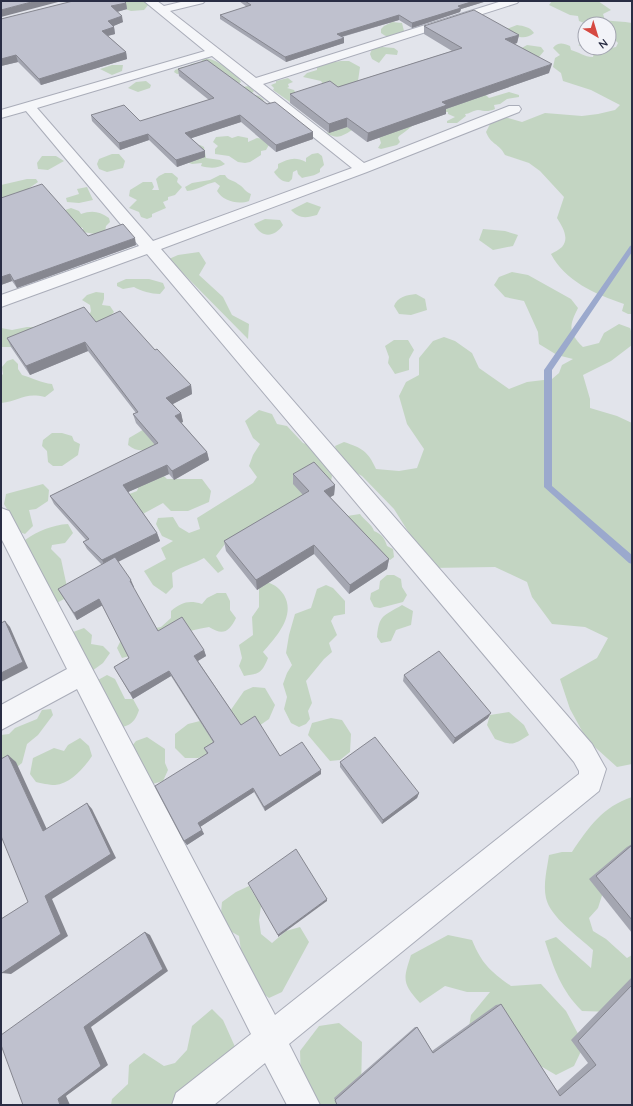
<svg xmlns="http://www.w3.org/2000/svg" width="633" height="1106" font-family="Quicksand,sans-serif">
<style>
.green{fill:#c3d5c2}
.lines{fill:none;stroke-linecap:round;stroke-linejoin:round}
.stream{fill:#9ba9cd;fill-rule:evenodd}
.street-casing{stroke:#aaadb9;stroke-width:2}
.street{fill:#f5f6f9;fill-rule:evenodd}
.wall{fill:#a4a6b1}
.shaded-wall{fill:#868790}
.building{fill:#bfc1ce;stroke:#868790}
</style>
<rect width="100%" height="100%" fill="#e2e4eb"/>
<g class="green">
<polygon points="122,1 144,1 149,4 144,10 131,11 125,9"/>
<path d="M 552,1 L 598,1 L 611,10 L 603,14 L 605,20 C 615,22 623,21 632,23 L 632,314 L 628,314 L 622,311 L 624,304 C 595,294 565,281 551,254 C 554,252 559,250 562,247 C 570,238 562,226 557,218 L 564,197 L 540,171 L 529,163 L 505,155 C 499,143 491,145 486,132 L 490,124 L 498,118 L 508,118 L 522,122 L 545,113 L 582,116 L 598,114 L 615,110 L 620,105 L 591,90 L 563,81 L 561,73 L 553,67 L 555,58 L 560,55 L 553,48 C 558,42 563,43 570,46 L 571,50 C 579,52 584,57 593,57 L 594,52 L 578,45 L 585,43 L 585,48 L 605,49 L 616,47 L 618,43 L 614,39 L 609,40 L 609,24 L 585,24 L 585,27 L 584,23 L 579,21 L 578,16 L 570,15 L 549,5 Z"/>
<path d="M 392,22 L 402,23 L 404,31 C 396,35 389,40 381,33 L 381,29 L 384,26 Z"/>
<path d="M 517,25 C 524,26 530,27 534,33 C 524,41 515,37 507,29 Z"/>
<polygon points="527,45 541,47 544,51 539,57 541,59 520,49"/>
<polygon points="382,47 394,48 398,51 397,55 386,54 379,63 372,59 370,54 372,49"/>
<path d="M 204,58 C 214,58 237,72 241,82 L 238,84 L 242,87 L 249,86 L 254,91 L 251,94 L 259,96 L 264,100 L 260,103 L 184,73 L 177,74 L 174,72 L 175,70 L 182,67 L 189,67 L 191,64 L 201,62 Z"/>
<path d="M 341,61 L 349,61 L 360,67 L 358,81 L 486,95 L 489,98 L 509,92 L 519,95 L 519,97 L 507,99 L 500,104 L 494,105 L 495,109 C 488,112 485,111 478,110 C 474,110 469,114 465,114 L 466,116 L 457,123 L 447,123 L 447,121 L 455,117 L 448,114 L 448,112 C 443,112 436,111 432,113 C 419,118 410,129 399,136 L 398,138 L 400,142 L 397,145 L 381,149 L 378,148 L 381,143 L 379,136 L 354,129 C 345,134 338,141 327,133 L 331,129 L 339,91 L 325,87 L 321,81 L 303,77 L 307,73 L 317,70 L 317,67 L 327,63 Z"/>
<polygon points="112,65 123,65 122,71 112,75 100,69"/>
<polygon points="288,78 293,82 288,84 289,87 287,88 294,90 299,99 290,102 273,90 274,88 271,85 276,83 276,81"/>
<polygon points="146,81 151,85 150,88 138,92 128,88 136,82"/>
<polygon points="228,136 232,138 238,136 248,138 248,142 257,138 266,139 270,143 266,150 261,151 261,155 250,162 245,163 238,162 229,156 215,154 215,149 218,146 213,142 216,137"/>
<path d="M 200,145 L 204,147 L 206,158 L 220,160 L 225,164 C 217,169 209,168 201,166 L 202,163 L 192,164 L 184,161 L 188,147 Z"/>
<path d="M 318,153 L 322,156 L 324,165 L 320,169 L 320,172 C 315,176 309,176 302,178 L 298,174 L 297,170 L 293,172 L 292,179 L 289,182 C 282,182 278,178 274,172 L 278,168 L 278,164 C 288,159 295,156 306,162 L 306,158 L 312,154 Z"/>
<polygon points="112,154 119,154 125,161 123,168 107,172 99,169 97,164 99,159"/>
<polygon points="42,156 56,156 64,161 48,170 38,169 37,163"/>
<polygon points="165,173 172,173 178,178 177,182 182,187 175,195 168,197 168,200 163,202 166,208 152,214 152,217 147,219 141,217 139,212 129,208 137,200 129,196 130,190 143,182 152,182 154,187 152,190 159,190 156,179 159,176"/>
<path d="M 220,175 L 225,175 C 228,181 234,180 238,184 C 244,187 245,192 251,194 L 249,201 C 238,205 223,201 217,191 L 220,186 L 215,182 C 205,184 198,190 187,191 L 185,187 L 192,183 L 210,180 Z"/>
<polygon points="27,179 36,179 38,182 19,195 17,192 1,200 1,185"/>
<polygon points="87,187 93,200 79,203 67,202 66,198 79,194 77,189"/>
<path d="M 307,202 L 321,207 L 317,215 C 306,218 299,219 291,210 Z"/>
<path d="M 71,208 L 79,211 L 81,214 C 92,210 99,211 109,218 L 110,222 L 106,226 L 105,232 L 95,234 L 83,232 L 83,228 L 76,226 L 62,211 Z"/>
<path d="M 265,219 L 280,220 L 283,225 C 274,238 261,238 254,224 Z"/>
<polygon points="483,229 505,231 518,235 513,246 493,250 479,240"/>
<polygon points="199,252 206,263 199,275 223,297 232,315 249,324 248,339 169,259 178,255"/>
<path d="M 512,272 L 528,275 L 571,299 L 578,308 C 569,326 568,332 583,347 L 599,343 L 604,333 L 619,324 L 630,328 L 632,334 L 632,345 L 611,361 L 583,375 L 590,399 L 590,408 L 617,416 L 632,423 L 632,764 L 617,767 L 587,740 L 570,709 L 560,679 L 597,658 L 608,638 L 585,627 L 552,624 L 532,597 L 527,582 L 495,567 L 431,568 L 394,509 L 362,476 L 340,464 L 335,446 L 344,442 C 362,448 368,451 376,469 L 399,471 L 417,468 L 424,449 L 407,424 L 399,396 L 406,382 L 419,375 L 419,358 L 433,341 L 444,337 L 455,341 L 472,353 L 479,368 L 509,389 L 527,382 L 552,379 L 559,373 L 562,365 L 573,359 L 557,355 L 539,344 L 538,332 L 524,301 L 505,297 L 494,285 L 499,277 Z"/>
<path d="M 126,279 L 149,279 L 163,283 L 165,288 L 160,294 C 151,294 141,291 134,287 L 123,289 L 117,286 L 117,283 Z"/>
<polygon points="96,292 104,293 104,299 102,305 110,306 114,312 109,317 94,323 88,318 91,311 90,305 82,300 87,295"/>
<path d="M 416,294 L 425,299 L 427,310 L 411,315 L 399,314 L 394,306 C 397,297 407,295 416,294 Z"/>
<polygon points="27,327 33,327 35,333 11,347 1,347 1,328 12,330"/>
<polygon points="394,340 408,340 414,350 409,359 409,370 395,374 388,363 389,357 385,346"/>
<path d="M 13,359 L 18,364 L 18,369 L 22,375 C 33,378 41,383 52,384 L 54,390 L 45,397 C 24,392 20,401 1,403 L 1,376 L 3,374 L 2,367 L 7,361 Z"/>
<path d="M 259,410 L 272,414 L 277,424 L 287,426 L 303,443 L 318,448 L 328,462 L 332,476 L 331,481 L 314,495 L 225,544 L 216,556 L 224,569 L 218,573 L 204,558 C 194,564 182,566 172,573 L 173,587 L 166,594 L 153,585 L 144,571 L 166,559 L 161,548 L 173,541 L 162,536 L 156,524 L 158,518 L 173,517 L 179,527 L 189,533 L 200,529 L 197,518 L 253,483 L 257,477 L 249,466 L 253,455 L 260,444 L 253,438 L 245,421 Z"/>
<path d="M 146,428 L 162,443 C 149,449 141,455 128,445 L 129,438 Z"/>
<polygon points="52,433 62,433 72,436 74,441 80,444 78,455 62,466 53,466 48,462 47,451 42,446 43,440"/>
<polygon points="161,473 167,479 202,479 211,491 209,502 188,511 171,511 163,503 141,515 97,507 137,491 141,479"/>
<polygon points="43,484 49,490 48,501 36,509 29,510 33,526 25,534 14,530 11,516 4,504 6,494"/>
<path d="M 360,514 C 364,520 372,524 374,531 C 382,534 385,539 387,546 L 393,549 L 394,557 L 390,560 L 382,558 L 347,516 Z"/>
<path d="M 68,524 L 73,533 L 65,543 L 52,545 L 51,549 L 61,559 L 67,587 L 64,599 L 55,604 L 24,546 L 25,540 C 38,531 52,525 68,524 Z"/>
<polygon points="387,575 394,575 401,579 402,587 407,595 403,602 380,608 374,607 370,599 371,593 379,589 380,581"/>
<path d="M 264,581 C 273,584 278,586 284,595 C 296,616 276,637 263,652 L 268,658 C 262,673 259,674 244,676 L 239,666 L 242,658 L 239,645 L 253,635 L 252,617 L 259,607 L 259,583 Z"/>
<polygon points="326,585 333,588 345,601 345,614 334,616 331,621 337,635 329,643 332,652 324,659 306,681 312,703 308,711 310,719 306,724 299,727 291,723 284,709 287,697 283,684 287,673 292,665 286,653 289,635 295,614 311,608 317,589"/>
<path d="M 217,593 L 226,593 L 230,601 L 230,610 L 236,618 C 229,632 223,636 209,627 C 198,629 188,631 178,635 C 159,643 142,653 122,658 L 117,648 L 122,638 L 150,629 L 161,627 L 171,618 L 171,611 C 182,602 189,600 202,604 L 207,598 Z"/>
<path d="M 402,605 L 413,611 L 411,625 L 396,630 L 391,641 L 381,643 L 377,637 C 379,614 384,616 402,605 Z"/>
<polygon points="84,628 92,635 91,644 103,646 110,653 103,663 92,671 68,640 73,632"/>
<path d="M 107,675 L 115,679 L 125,699 L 133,699 L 139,710 C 134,726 126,727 111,729 L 98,680 Z"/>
<polygon points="253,687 265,688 275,705 269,719 256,728 243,724 233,725 228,714 244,691"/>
<polygon points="51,709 53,715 38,735 27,744 22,763 13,770 1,774 1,735 9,734 15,728 37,719 42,710"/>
<path d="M 509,712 L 524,725 L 529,735 C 513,745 513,746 495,739 L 487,725 L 490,715 Z"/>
<polygon points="331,718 342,720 351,734 350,752 340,760 330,761 308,735 312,723"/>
<polygon points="200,721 213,725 215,751 198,758 185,758 175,748 175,734 188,724"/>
<polygon points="147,737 165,749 165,763 168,770 163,781 146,786 128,751 136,741"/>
<path d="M 80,738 L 89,746 L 92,756 C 84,768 70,784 55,785 C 49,785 41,783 36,782 L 30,774 L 33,758 L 54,748 L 64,751 L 68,745 Z"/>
<path d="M 632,797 L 632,882 L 605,886 L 598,908 L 589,918 L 593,931 L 606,939 L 627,958 L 632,955 L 632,1008 L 613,1012 L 582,1011 C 561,990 554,969 545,941 L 556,937 L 591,968 L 593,950 C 579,937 550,917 546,898 C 543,884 547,869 549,855 L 562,852 L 572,852 C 589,827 602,807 632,797 Z"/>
<polygon points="249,886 261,906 259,920 261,934 272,943 286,931 300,927 309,942 282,992 269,998 260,991 244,973 239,936 225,928 221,913 222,902 236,892"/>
<path d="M 448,935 L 472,940 C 482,964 490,971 511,986 L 541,984 L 566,1011 L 584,1045 L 574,1066 L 556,1075 L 515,1051 L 466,1044 L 471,1015 L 490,992 L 467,992 L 445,986 L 420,1003 C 402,983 403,980 411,955 Z"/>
<polygon points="212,1009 223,1020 236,1049 175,1105 111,1105 112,1099 128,1084 129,1065 144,1053 164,1066 175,1063 187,1050 192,1026"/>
<polygon points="339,1023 362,1042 361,1092 356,1105 321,1105 301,1083 300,1051 319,1026"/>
</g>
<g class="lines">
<polygon class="stream" points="632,245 632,252 552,370 552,486 632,555 632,564 629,563 544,487 544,370 630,246"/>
<g class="street-casing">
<path id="street" d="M 144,1 L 157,1 L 164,6 L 185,1 L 205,1 L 203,3 L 170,11 L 256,78 L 502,1 L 519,1 L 517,3 L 263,84 L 364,163 L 509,106 L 519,106 L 521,109 L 519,112 L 367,172 L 161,249 L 592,744 L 606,769 L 599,791 L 289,1044 L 320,1105 L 287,1105 L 265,1063 L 214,1105 L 172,1105 L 176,1093 L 251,1034 L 77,689 L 1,730 L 1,705 L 67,669 L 1,538 L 1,508 L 9,511 L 275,1015 L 579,774 L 579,771 L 574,762 L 147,254 L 1,307 L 1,295 L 139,246 L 26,111 L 1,118 L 1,110 L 205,51 ZM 212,56 L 352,168 L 153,241 L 37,108 Z"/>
</g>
<use href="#street" class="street"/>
</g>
<g class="wall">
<polygon points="239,1 487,1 461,9 460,12 412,28 399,20 342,37 344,43 286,62 220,19 220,15 247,7"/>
<polygon points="126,3 127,9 117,12 123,22 113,26 114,27 115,34 108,36 126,52 127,59 41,85 18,62 1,66 1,19"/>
<polygon points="424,26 519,35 517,43 514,44 549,73 446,109 446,114 367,142 347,127 329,133 290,103 290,94 338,87 452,51 424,34"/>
<polygon points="178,69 267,104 313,132 313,139 276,152 241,122 191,138 205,151 205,157 177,167 149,140 120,150 92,121 91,115 140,121 209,100 179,76"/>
<polygon points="1,198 88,236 136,245 17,288 12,281 1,285"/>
<polygon points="96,322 155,350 191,385 192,394 173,404 181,413 183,422 181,422 207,452 209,460 174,480 169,474 128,492 157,533 160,541 118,561 134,587 133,587 158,631 204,650 206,656 198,661 241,725 280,756 321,774 265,811 254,792 200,827 204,834 187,845 184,841 207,754 204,748 213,742 171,676 133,699 114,667 129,658 102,605 77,620 58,589 102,565 87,549 83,542 86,540 54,504 50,496 155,445 136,423 133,414 136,413 88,351 30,375 11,347 7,338"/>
<polygon points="293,474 335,485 334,495 330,497 389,559 387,569 349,594 314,554 257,590 226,551 224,541 303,495 293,484"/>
<polygon points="404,675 488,718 453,744 403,681"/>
<polygon points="340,762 419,793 417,798 382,824 340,767"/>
<polygon points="632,844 632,933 589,879 627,847"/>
<polygon points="632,977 632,1105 335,1100 334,1098 415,1027 417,1027 432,1051 496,1005 501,1004 557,1091 588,1063 571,1040"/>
</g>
<g class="shaded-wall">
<polygon points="35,1 62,1 1,17 1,10"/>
<polygon points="474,1 487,1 461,9 460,12 412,28 412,23 458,6"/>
<polygon points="126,3 127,9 113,13 111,6"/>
<polygon points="399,15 399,20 337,38 337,34"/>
<polygon points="122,16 123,22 109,28 108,21"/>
<polygon points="114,27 115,34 103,37 102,31"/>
<polygon points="519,35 517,43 503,48 505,39"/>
<polygon points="344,38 344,43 286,62 285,57"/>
<polygon points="126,52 127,59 41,85 39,79"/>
<polygon points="16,55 18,62 1,66 1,59"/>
<polygon points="552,64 549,73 446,109 446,114 367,142 368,133 442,102"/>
<polygon points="240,115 241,122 186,140 185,133"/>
<polygon points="347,118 347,127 329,133 329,124"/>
<polygon points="313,132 313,139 276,152 276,145"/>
<polygon points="148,134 149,140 120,150 119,143"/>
<polygon points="205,151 205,157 177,167 176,160"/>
<polygon points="135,238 136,245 17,288 14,281"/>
<polygon points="10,274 12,281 1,285 1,277"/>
<polygon points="85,342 88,351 30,375 26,366"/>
<polygon points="191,385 192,394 169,406 166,398"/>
<polygon points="181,413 183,422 177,425 175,416"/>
<polygon points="207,452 209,460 174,480 172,471"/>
<polygon points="167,465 169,474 126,493 123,485"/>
<polygon points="335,485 334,495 324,501 324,491"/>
<polygon points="157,533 160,541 106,568 102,560"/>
<polygon points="314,545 314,554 257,590 256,580"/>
<polygon points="389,559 387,569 349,594 350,585"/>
<polygon points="131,580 134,587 133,588 130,581"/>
<polygon points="99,599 103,605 77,620 74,613"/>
<polygon points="5,621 10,627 28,668 1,682 1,673"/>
<polygon points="204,650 206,656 196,662 194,656"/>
<polygon points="169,671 171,676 133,699 130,693"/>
<polygon points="491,713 488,718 453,744 455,738"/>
<polygon points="8,755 16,762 50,836 43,831"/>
<polygon points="321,770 321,774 265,811 264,807"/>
<polygon points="253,788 254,792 200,827 198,823"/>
<polygon points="419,793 417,798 382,824 383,820"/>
<polygon points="87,803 92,809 116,858 52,899 68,936 11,974 2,973 45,896"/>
<polygon points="202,830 204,834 187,845 184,841"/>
<polygon points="327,899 327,901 278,937 278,935"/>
<polygon points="145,932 150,935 168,971 91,1027 108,1065 66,1096 70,1105 60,1105 58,1099 84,1027"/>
</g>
<g class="building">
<polygon points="1,1 35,1 1,10"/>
<polygon points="73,1 124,1 126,3 111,6 122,16 108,21 114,27 102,31 126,52 39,79 16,55 1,59 1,19"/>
<polygon points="245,1 474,1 458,6 461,8 412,23 399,15 337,34 344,38 285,57 220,15 251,5"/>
<polygon points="474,10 519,35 505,39 552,64 442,102 447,105 368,133 347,118 329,124 290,94 330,81 338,87 462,48 424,26"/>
<polygon points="207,60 267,104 275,102 313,132 276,145 240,115 185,133 205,151 176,160 148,134 119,143 91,115 124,105 140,121 214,98 178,69"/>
<polygon points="42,184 88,236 123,224 135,238 14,281 10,274 1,277 1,198"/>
<polygon points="84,307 96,322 120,311 155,350 157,349 191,385 166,398 181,413 175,416 207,452 172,471 167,465 123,485 157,533 102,560 83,542 89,539 50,496 158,443 133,414 138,412 85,342 26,366 7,338"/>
<polygon points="314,462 335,485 324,491 389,559 350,585 314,545 256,580 224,541 309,491 293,474"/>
<polygon points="115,557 131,580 130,581 158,631 182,617 204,650 194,656 241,725 255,716 280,756 302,742 321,770 264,807 253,788 198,823 202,830 184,841 155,786 208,753 204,748 214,742 169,671 130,693 114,667 129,658 99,599 74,613 58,589"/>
<polygon points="5,621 23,662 1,673 1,623"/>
<polygon points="439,651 491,713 455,738 404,675"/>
<polygon points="375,737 419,793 383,820 340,762"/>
<polygon points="8,755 43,831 87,803 111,854 45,896 61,934 2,973 1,971 1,919 28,902 1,836 1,759"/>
<polygon points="632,845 632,920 596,876"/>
<polygon points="296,849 327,899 278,935 248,883"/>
<polygon points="145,932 163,969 84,1027 101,1066 58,1099 60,1105 23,1105 1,1045 1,1035"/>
<polygon points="632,985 632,1105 337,1105 335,1100 417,1027 433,1053 501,1004 560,1096 596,1065 578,1041"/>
</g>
<rect width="633" height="1106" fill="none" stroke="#292d44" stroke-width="4"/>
<g transform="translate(597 36) rotate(142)"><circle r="19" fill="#f2f3f8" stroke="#a2a4b0"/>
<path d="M0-3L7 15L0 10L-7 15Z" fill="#d64941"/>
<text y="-6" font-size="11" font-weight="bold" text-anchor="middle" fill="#292d44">N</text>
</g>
</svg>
